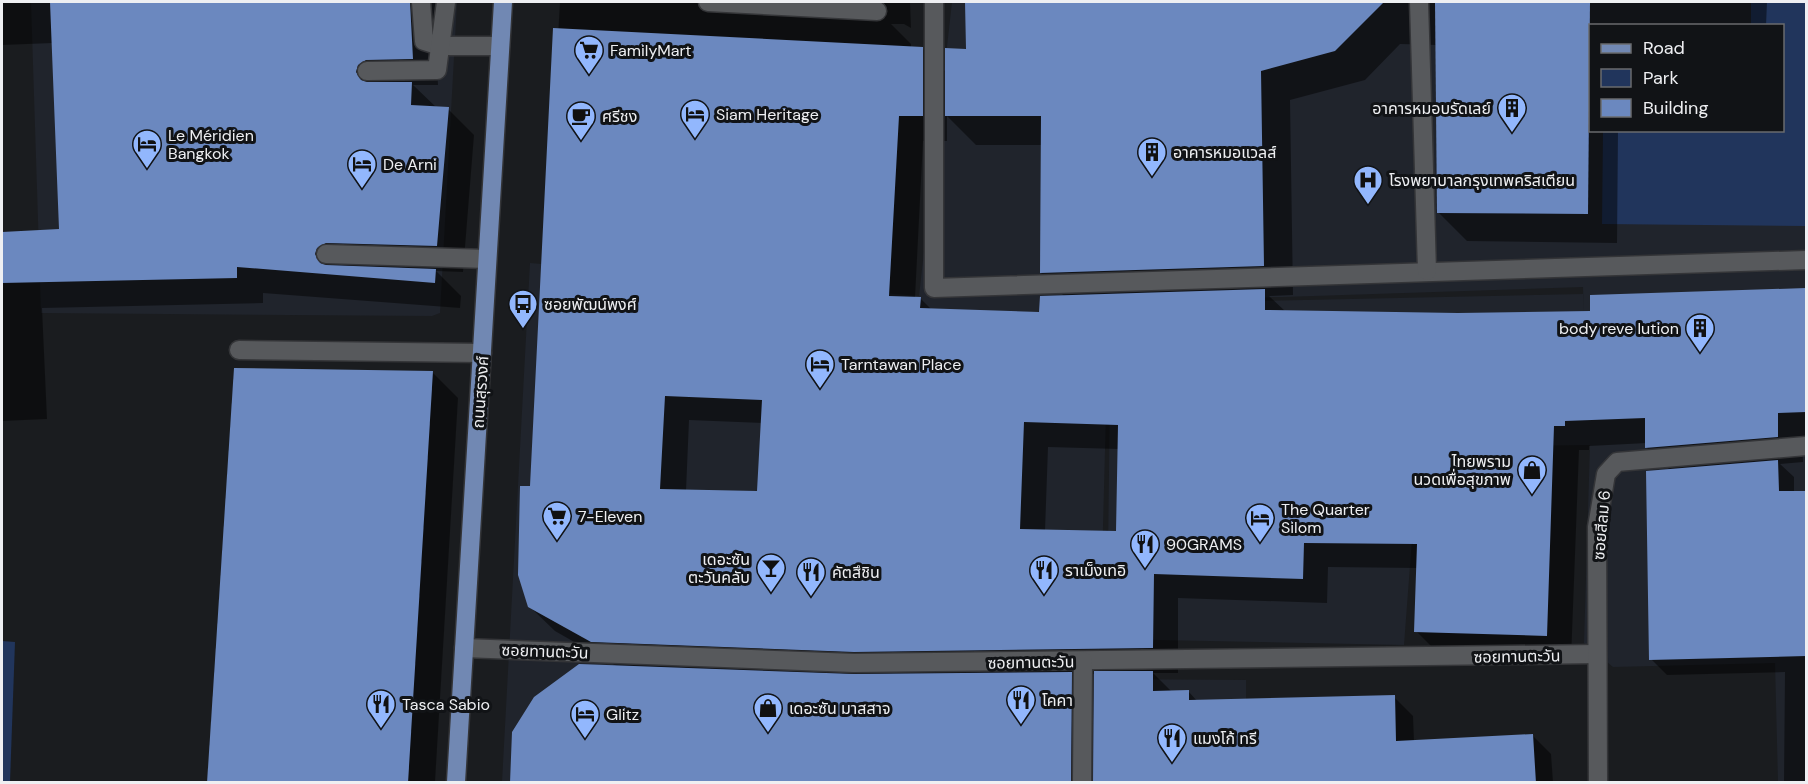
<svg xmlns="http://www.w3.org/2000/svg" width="1808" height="784" font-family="'DM Sans','Noto Sans Thai',sans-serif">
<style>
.built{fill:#20242c;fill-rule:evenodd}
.green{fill:#21355c}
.shadow{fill:#0007;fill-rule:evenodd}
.building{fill:#6b88bf;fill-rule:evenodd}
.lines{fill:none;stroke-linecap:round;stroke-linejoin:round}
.minor-casing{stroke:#343538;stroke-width:21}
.major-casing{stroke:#343538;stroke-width:21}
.minor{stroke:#57595c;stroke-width:18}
.major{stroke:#7188b3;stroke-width:18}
.labels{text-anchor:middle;stroke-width:6;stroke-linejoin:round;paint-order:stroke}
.poi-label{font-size:16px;fill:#eeeff2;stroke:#111316;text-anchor:start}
.street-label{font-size:16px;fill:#eeeff2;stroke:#111316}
</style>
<rect width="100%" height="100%" fill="#1a1c1f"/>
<g class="built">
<polygon points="31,2 457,2 440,313 432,316 41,313"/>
<path d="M 952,2 L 1806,2 L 1806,782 L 1778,782 L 1775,663 L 1613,667 L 1584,643 L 1590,445 L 1419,447 L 1404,645 L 1107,639 L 1111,304 L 1583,294 L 1584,317 L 1583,287 L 1283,297 L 1109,298 L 1099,679 L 1246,680 L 1246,782 L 502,782 L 530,263 L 919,296 ZM 1590,26 L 1782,26 L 1782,130 L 1590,130 Z"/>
</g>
<g class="green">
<polygon points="1751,2 1806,2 1806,226 1602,224 1603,131 1782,130 1782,26 1751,25"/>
<polygon points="2,641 15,642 10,782 2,782"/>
</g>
<g class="shadow">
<polygon points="2,2 442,2 435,30 438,85 413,85 437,108 448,109 474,135 463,272 436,271 461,296 460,308 263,293 263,303 42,308 47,419 2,421 2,233 61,231 53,43 2,45"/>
<path d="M 560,2 L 910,2 L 911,28 L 904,24 L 891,24 L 911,44 L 911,48 L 922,48 L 947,73 L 968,51 L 967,2 L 1767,2 L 1766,26 L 1590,26 L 1590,130 L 1618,130 L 1617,243 L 1467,241 L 1438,212 L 1437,45 L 1400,44 L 1365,80 L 1290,100 L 1293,295 L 1269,296 L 1285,311 L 1458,314 L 1592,312 L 1591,296 L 1806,289 L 1806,437 L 1802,438 L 1803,462 L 1780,464 L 1794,477 L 1794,492 L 1806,492 L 1806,782 L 1784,782 L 1785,672 L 1667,675 L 1651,659 L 1670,470 L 1647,448 L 1647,443 L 1589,446 L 1589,450 L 1579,450 L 1571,660 L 1441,656 L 1416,631 L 1418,568 L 1328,567 L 1327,603 L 1178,598 L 1178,673 L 1153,673 L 1172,692 L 1188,691 L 1198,702 L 1394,697 L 1413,716 L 1414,741 L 1532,735 L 1551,754 L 1553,782 L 1095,782 L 1096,674 L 1072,674 L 1090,692 L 1089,782 L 512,782 L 618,667 L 555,631 L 529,606 L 532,488 ZM 947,116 L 976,145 L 1042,145 L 1041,273 L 1065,297 L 1041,313 L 931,309 L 920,298 L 915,298 L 923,141 L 947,141 ZM 689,420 L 763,423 L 759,493 L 686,491 ZM 1048,447 L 1119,449 L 1118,533 L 1045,531 Z"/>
<polygon points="433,373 458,398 435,782 209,782"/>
</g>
<g class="building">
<polygon points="50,2 410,2 413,59 366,60 358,65 356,72 361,80 367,82 412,82 411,105 449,107 437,246 326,243 317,248 315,254 320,263 326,265 436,269 435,283 237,267 237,278 2,283 2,232 59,229"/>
<polygon points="965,2 1384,2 1335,51 1261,71 1264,266 1040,273 1041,116 945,116 945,48 966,49"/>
<polygon points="1435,2 1590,2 1588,214 1437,213"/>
<path d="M 553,28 L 923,47 L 923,116 L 899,116 L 889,296 L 921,297 L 920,308 L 1039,312 L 1040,296 L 1265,289 L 1265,310 L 1458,313 L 1590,311 L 1590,295 L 1806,288 L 1806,412 L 1778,413 L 1778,437 L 1645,448 L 1645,418 L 1565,421 L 1565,426 L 1554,426 L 1547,636 L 1414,632 L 1417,544 L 1304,543 L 1303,579 L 1154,574 L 1153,648 L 854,652 L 591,642 L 528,607 L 518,575 L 520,486 L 530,486 ZM 665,396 L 762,400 L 757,491 L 660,489 ZM 1024,422 L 1118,425 L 1116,531 L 1020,529 Z"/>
<polygon points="234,368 433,371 408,783 207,783"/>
<polygon points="1778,460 1779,491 1806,491 1806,656 1649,660 1646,471"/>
<polygon points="579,664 854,674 1072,672 1071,783 510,783 512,732 534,697"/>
<polygon points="1094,671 1153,671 1153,691 1189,690 1189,700 1395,695 1396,741 1533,734 1536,783 1093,783"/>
</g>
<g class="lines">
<g class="minor-casing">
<g id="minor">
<polyline points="421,2 424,41 440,46 500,46"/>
<polyline points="708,2 877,11"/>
<polyline points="934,2 934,288 1806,260"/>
<polyline points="1419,2 1427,271"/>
<polyline points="367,71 437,70 446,2"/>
<polyline points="326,254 487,259"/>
<polyline points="239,350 482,353"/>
<polyline points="464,648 854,663 1597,654"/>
<polyline points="1082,782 1083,661"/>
<polyline points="1598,782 1597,527 1606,474 1617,462 1806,446"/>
</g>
</g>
<g class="major-casing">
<polyline id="major" points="456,782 503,2"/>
</g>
<use href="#minor" class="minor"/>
<use href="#major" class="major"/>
</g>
<defs>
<g id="supermarket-pin" transform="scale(1.5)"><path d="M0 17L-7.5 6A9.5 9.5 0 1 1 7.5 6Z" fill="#92b7fd" stroke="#111316"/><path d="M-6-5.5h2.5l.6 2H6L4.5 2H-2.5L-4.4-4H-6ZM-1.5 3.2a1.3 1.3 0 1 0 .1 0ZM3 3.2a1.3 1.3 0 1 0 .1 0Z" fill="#111"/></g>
<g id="building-pin" transform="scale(1.5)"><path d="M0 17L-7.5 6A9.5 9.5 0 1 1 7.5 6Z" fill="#92b7fd" stroke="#111316"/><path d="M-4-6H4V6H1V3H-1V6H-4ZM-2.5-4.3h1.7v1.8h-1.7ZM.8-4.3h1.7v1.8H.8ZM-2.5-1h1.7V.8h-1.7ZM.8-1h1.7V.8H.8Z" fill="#111"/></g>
<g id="hotel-pin" transform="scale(1.5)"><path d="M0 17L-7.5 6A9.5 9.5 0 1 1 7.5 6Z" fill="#92b7fd" stroke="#111316"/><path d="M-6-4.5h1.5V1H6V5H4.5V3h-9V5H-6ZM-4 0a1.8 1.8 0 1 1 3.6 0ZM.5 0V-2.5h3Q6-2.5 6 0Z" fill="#111"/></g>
<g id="cafe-pin" transform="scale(1.5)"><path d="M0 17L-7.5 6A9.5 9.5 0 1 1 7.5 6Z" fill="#92b7fd" stroke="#111316"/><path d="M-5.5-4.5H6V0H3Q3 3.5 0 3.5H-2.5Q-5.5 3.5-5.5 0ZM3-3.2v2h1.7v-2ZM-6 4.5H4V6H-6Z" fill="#111"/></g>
<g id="hospital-pin" transform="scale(1.5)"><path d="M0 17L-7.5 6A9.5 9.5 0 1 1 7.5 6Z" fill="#92b7fd" stroke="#111316"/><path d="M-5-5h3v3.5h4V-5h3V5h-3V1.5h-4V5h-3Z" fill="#111"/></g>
<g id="bus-pin" transform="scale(1.5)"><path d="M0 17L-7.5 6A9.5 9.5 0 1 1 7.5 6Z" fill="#92b7fd" stroke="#111316"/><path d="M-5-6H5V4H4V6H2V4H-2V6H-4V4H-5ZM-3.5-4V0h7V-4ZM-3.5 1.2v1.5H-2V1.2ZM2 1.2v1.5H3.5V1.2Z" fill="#111"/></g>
<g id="shop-pin" transform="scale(1.5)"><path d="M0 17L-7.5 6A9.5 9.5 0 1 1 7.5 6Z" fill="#92b7fd" stroke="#111316"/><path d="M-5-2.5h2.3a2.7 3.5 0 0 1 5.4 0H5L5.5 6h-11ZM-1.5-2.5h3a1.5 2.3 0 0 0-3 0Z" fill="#111"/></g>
<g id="restaurant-pin" transform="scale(1.5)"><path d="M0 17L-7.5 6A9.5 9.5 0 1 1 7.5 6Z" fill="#92b7fd" stroke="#111316"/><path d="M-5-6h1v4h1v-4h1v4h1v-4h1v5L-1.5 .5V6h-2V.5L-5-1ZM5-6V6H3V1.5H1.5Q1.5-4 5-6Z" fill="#111"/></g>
<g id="bar-pin" transform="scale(1.5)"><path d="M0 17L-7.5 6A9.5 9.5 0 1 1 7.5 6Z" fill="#92b7fd" stroke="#111316"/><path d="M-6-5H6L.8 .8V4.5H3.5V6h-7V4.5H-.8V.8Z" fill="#111"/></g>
</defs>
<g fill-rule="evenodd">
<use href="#supermarket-pin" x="589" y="50"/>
<use href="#building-pin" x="1512" y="108"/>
<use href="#hotel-pin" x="695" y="114"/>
<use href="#cafe-pin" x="581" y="116"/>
<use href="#hotel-pin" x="147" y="144"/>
<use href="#building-pin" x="1152" y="152"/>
<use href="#hotel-pin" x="362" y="164"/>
<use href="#hospital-pin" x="1368" y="180"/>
<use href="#bus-pin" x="523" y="304"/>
<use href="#building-pin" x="1700" y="328"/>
<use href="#hotel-pin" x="820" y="364"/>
<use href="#shop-pin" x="1532" y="470"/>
<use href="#supermarket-pin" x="557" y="516"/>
<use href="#hotel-pin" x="1260" y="518"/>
<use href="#restaurant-pin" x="1145" y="544"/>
<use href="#bar-pin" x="771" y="568"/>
<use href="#restaurant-pin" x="1044" y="570"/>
<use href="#restaurant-pin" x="811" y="572"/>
<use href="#restaurant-pin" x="1021" y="700"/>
<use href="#restaurant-pin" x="381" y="704"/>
<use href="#shop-pin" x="768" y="708"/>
<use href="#hotel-pin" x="585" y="714"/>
<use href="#restaurant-pin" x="1172" y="738"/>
</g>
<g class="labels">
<g class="poi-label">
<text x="610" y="56">FamilyMart</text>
<text x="1491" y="114" text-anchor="end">อาคารหมอบรัดเลย์</text>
<text x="716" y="120">Siam Heritage</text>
<text x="602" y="122">ศรีชง</text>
<text x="168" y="141">Le Méridien<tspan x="168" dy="18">Bangkok</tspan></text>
<text x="1173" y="158">อาคารหมอแวลส์</text>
<text x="383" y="170">De Arni</text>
<text x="1389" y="186">โรงพยาบาลกรุงเทพคริสเตียน</text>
<text x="544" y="310">ซอยพัฒน์พงศ์</text>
<text x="1679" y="334" text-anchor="end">body reve lution</text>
<text x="841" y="370">Tarntawan Place</text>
<text x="1511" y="467" text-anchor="end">ไทยพราม<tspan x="1511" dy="18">นวดเพื่อสุขภาพ</tspan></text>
<text x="1281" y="515">The Quarter<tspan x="1281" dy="18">Silom</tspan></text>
<text x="578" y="522">7-Eleven</text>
<text x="1166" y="550">90GRAMS</text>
<text x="750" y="565" text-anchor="end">เดอะซัน<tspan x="750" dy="18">ตะวันคลับ</tspan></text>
<text x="1065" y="576">ราเม็งเทอิ</text>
<text x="832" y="578">คัตสึชิน</text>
<text x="1042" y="706">โคคา</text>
<text x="402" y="710">Tasca Sabio</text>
<text x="789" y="714">เดอะซัน มาสสาจ</text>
<text x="606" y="720">Glitz</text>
<text x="1193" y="744">แมงโก้ ทรี</text>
</g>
<g class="street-label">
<text transform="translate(480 392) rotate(-86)" y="6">ถนนสุรวงศ์</text>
<text transform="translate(1601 525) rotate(-85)" y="6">ซอยสีลม 6</text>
<text transform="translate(545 651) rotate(2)" y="6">ซอยทานตะวัน</text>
<text transform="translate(1517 656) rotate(-1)" y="6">ซอยทานตะวัน</text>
<text transform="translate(1031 662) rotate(-1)" y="6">ซอยทานตะวัน</text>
</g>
</g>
<rect width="1808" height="784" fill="none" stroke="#eeeff2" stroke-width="6"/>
<rect x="1589" y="24" width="195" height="108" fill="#111316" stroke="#696b6e" stroke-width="1.5"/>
<rect x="1601" y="44" width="30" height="9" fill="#7188b3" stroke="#696b6e" stroke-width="1.5"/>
<text x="1643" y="54" font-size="18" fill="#eeeff2">Road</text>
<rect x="1601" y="69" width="30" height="18" fill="#21355c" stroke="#696b6e" stroke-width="1.5"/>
<text x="1643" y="84" font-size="18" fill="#eeeff2">Park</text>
<rect x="1601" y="99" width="30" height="18" fill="#6b88bf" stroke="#696b6e" stroke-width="1.5"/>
<text x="1643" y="114" font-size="18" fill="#eeeff2">Building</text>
</svg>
